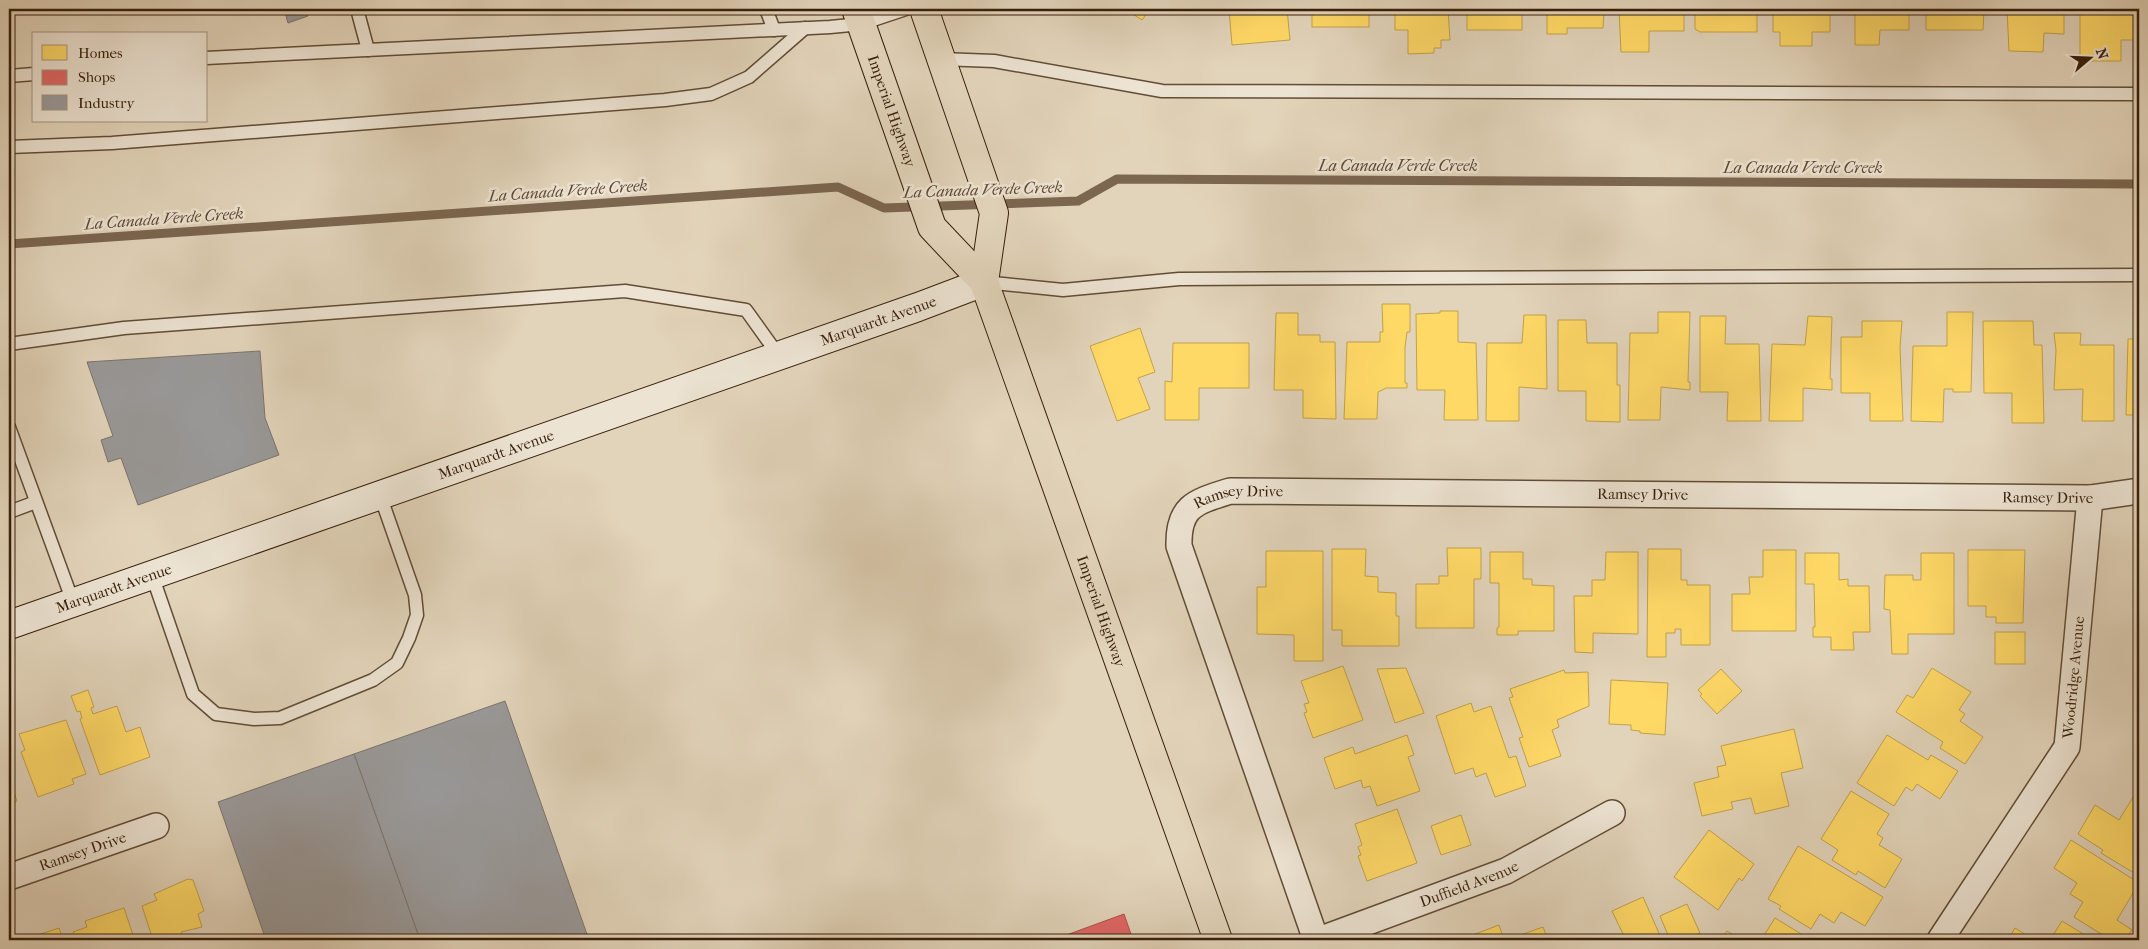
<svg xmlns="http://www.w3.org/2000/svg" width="2148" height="949" font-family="'IM FELL French Canon',serif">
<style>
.homes{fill:#ffd966;stroke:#c3a14a}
.shops{fill:#e06666;stroke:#ad504a}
.industry{fill:#999;stroke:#7c746e}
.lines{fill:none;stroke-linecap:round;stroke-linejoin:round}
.stream{stroke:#7b6650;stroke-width:9}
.lane-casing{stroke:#624c36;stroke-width:15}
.street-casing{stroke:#624c36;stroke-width:28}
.secondary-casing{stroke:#371e0a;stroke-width:30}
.primary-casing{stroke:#371e0a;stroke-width:30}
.lane{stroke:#ece3d2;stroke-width:12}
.street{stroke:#ece3d2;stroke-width:25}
.secondary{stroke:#ece3d2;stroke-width:28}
.primary{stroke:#e2d4ba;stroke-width:28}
.labels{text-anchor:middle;stroke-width:5;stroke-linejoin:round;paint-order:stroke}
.street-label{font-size:15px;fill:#371e0a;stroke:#ece3d2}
.water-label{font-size:16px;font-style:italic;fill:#5f4833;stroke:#ece3d2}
</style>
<rect width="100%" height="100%" fill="#e2d4ba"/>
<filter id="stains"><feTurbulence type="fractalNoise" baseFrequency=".004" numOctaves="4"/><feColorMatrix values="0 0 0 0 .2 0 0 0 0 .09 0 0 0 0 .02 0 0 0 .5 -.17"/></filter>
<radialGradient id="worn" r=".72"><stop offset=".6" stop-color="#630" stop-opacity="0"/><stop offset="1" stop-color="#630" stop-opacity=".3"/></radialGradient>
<g class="homes">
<polygon points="1125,9 1150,9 1142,20"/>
<polygon points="1229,9 1287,9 1290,40 1232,45"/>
<rect x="1312" y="9" width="57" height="18"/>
<polygon points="1395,9 1448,9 1450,40 1441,40 1441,48 1434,48 1434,53 1408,54 1408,30 1395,30"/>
<rect x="1467" y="9" width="55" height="21"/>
<polygon points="1547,9 1604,9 1603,28 1567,28 1567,34 1547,34"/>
<polygon points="1619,9 1684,9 1684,31 1649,31 1649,52 1621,52"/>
<polygon points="1695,9 1757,9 1757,32 1700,32 1695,29"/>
<polygon points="1773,9 1830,9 1830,32 1812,32 1812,46 1780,46 1780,32 1773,32"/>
<polygon points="1855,9 1909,9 1909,30 1880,30 1879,45 1855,45"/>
<polygon points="1926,9 1984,9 1983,30 1926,30"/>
<polygon points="2007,9 2064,9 2064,34 2044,33 2043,52 2009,51"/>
<polygon points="2080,9 2137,9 2137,40 2121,40 2121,61 2080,61"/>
<polygon points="1382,304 1410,304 1410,332 1407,332 1405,347 1405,383 1407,383 1407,388 1386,388 1378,392 1377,419 1344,419 1347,342 1380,342 1380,332 1383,332"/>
<polygon points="1440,311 1458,311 1458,342 1476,343 1478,420 1444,420 1445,390 1417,390 1416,314 1440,313"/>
<polygon points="1658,312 1690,312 1688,382 1690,382 1690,390 1661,387 1660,420 1628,420 1630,333 1658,333"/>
<polygon points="1947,312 1973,312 1971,392 1953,392 1953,389 1944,389 1943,422 1911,421 1913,346 1947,346"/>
<polygon points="1276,313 1298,313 1298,335 1320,335 1320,342 1335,342 1336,419 1303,418 1303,390 1274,390"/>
<polygon points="1524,315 1546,315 1547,389 1519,387 1519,421 1486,421 1487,343 1522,343"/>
<polygon points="1700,316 1726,316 1725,344 1759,344 1761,421 1727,421 1728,392 1700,392"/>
<polygon points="1808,316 1832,317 1830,379 1832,379 1832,390 1803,388 1803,421 1769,421 1772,344 1805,345"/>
<polygon points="1558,320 1586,320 1587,343 1617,343 1617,385 1620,385 1620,422 1586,421 1586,391 1558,391"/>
<polygon points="1862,321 1902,321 1900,347 1903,421 1870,421 1870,393 1841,393 1841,337 1862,337"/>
<polygon points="1983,321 2033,321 2034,345 2042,345 2044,423 2012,423 2012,393 1984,393"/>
<polygon points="1140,328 1155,372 1138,378 1150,409 1117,421 1090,346"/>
<polygon points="2054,333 2081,333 2080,345 2114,345 2114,421 2082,421 2083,389 2054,390 2056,350"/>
<polygon points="2128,339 2139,339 2139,415 2126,415"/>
<polygon points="1173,343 1249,343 1249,388 1199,388 1199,420 1165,420 1165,381 1172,382"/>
<polygon points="1447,548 1481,548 1481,579 1474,579 1474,628 1416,628 1416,584 1439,584 1439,576 1448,576"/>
<polygon points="1332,549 1366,549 1365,576 1378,577 1378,592 1396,593 1396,616 1399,616 1399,646 1342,646 1342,630 1332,630"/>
<polygon points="1648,549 1681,549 1681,580 1687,580 1687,585 1710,585 1710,645 1681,645 1681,629 1675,629 1675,633 1666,633 1666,657 1647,657"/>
<polygon points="1763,550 1796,550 1796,631 1732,631 1732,594 1750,594 1749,577 1763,577"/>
<polygon points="1968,550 2025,550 2023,623 1996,623 1996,617 1986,617 1986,606 1968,606"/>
<polygon points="1266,551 1323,551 1323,661 1294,661 1294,635 1257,634 1257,587 1266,587"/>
<polygon points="1490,552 1523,552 1523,579 1532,579 1532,585 1554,586 1554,631 1518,631 1518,635 1497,635 1497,628 1499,627 1499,583 1490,583"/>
<polygon points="1606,552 1638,552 1638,634 1593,633 1593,653 1575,652 1574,596 1592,596 1592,580 1605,580"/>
<polygon points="1805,553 1839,553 1839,580 1848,579 1848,586 1869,586 1870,632 1853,632 1854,650 1831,650 1831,637 1813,637 1813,627 1815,627 1814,584 1805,584"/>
<polygon points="1921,553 1954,553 1954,634 1908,634 1908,654 1892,654 1890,610 1884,609 1885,575 1913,575 1913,580 1921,580"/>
<rect x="1995" y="632" width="30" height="32"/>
<polygon points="1343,666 1363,720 1313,738 1304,713 1307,712 1304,704 1309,703 1301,681"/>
<polygon points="1406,668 1424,713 1395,723 1377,669"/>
<polygon points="1932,668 1971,692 1959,710 1965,714 1960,721 1983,737 1965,764 1940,748 1943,742 1896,712 1907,695 1913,698"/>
<polygon points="1721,669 1742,691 1717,714 1700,696 1702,694 1698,690"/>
<polygon points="1564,670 1565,673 1588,672 1589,706 1557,720 1559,727 1552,730 1561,756 1529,767 1519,738 1523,737 1509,698 1513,697 1510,689"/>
<polygon points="1611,680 1668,683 1665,735 1640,733 1640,731 1631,730 1631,725 1609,724"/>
<polygon points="88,690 94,707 91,708 93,714 117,706 126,732 140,727 150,757 100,775 80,719 82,718 80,711 77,712 71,696"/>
<polygon points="1471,703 1474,712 1491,706 1509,758 1516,756 1526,786 1495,797 1486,773 1476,777 1473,768 1455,774 1436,716"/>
<polygon points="66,720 86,774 72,779 74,784 38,797 21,752 25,750 19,734"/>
<polygon points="1794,729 1803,768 1781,773 1789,806 1755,814 1751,798 1731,802 1733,809 1702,816 1694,783 1719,777 1717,767 1726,765 1721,746"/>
<polygon points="1407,735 1414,755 1408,757 1420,791 1377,806 1370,786 1363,788 1361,780 1335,789 1324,758 1353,747 1355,754"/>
<polygon points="1887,735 1928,760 1931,755 1958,771 1940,799 1917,784 1912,791 1906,787 1894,806 1857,783"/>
<polygon points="11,783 17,801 9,804 9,784"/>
<polygon points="1851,791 1889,814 1877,834 1883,838 1879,845 1902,859 1885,888 1858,871 1856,875 1832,860 1838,850 1821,839"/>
<polygon points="2135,794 2139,796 2139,876 2101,853 2103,850 2078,834 2095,805 2119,820"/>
<polygon points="1397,809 1417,863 1367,881 1358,856 1361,855 1358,847 1362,845 1355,824"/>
<polygon points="1461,815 1471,845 1441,855 1431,826"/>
<polygon points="1709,830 1754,864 1742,881 1739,878 1718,910 1674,877"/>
<polygon points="2071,840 2139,883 2117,920 2132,930 2125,940 2117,940 2108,935 2106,937 2074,917 2083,902 2070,894 2077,883 2054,868"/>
<polygon points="1798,846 1883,897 1865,926 1841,912 1834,923 1820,914 1811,929 1779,909 1781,906 1768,899"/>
<polygon points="188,879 193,880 204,911 198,914 202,927 181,932 184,940 153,940 142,906 157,900 154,894"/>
<polygon points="1643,897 1662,940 1615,940 1624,936 1612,911"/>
<polygon points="1687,904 1700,933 1684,940 1670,940 1660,916"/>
<polygon points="124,908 134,938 127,940 75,940 73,932 87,927 85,921"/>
<polygon points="1775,918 1811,940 1761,940"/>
<polygon points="2062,921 2093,940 2040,940 2044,936 2050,940"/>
<polygon points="1499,925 1504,940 1471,940 1470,936"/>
<polygon points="1543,927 1548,940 1512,940 1512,938"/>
<polygon points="59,928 63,940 23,940"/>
<polygon points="2015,928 2034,940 2008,940"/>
<polygon points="1727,931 1743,940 1721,940"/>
</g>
<polygon class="shops" points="1124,914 1133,940 1062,940 1061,937"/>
<g class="industry">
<polygon points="284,9 306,9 308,16 288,23"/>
<polygon points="260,351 265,418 279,455 138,505 121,458 108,462 101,440 113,436 87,362"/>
<polygon points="505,701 589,940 420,940 354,754"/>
<polygon points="354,754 420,940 266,940 218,802"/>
</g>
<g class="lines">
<polyline class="stream" points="9,244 838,187 884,208 1078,201 1117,179 2139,184"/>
<g class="lane-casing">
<g id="lane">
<polyline points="357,9 368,50"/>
<polyline points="766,9 774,30"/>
<polyline points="206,58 830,27 861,24 906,9"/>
<polyline points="941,59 994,61 1162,91 2139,94"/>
<polyline points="9,76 34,74"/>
<polyline points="9,147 112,143 665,100 711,94 749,77 805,28"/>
<polyline points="984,282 1063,290 1179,279 2139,275"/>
<polyline points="9,344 124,328 625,291 746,310 779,356"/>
<polyline points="9,427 73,602"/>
<polyline points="9,512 36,502"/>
<polyline points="152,575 193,694 216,714 254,719 280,718 373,680 397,663 409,638 417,615 415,595 380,495"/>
</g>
</g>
<g class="street-casing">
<g id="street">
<path id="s1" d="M 9,877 L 156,826"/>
<path id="s2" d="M 1316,940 L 1179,546 C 1178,506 1195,502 1230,491 L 2090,498 L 2139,491"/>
<path id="s3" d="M 1319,940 L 1506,871 L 1612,813"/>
<path id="s4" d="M 1940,940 L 2067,747 L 2090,498"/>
</g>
</g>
<g class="secondary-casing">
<g id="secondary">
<path id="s5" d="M 9,625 L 918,307 L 984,282"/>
</g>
</g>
<g class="primary-casing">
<g id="primary">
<path id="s6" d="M 856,9 L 932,227 L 984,282 L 1218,940"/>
<polyline points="924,9 994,213 984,282"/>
</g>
</g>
<use href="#lane" class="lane"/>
<use href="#street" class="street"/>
<use href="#secondary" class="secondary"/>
<use href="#primary" class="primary"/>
</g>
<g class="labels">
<g class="street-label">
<text dy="5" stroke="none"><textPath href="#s6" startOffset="108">Imperial Highway</textPath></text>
<text dy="5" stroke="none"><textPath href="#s5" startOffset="921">Marquardt Avenue</textPath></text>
<text dy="5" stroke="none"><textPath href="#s5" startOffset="516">Marquardt Avenue</textPath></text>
<text dy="5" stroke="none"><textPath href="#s2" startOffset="914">Ramsey Drive</textPath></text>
<text dy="5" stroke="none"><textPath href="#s2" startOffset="1319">Ramsey Drive</textPath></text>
<text dy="5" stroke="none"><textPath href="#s2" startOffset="509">Ramsey Drive</textPath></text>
<text dy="5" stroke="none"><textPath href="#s5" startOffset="111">Marquardt Avenue</textPath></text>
<text dy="5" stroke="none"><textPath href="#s6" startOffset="656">Imperial Highway</textPath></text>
<text dy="5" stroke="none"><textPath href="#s4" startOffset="301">Woodridge Avenue</textPath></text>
<text dy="5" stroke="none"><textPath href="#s1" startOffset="78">Ramsey Drive</textPath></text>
<text dy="5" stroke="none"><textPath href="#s3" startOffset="160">Duffield Avenue</textPath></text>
</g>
<g class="water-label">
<text x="1398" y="171">La Canada Verde Creek</text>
<text x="1803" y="173">La Canada Verde Creek</text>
<text transform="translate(983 189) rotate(-2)" y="6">La Canada Verde Creek</text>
<text transform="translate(568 190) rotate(-4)" y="6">La Canada Verde Creek</text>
<text transform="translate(164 218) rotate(-4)" y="6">La Canada Verde Creek</text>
</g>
</g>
<rect width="2148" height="949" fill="none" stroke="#e2d4ba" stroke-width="30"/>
<rect x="10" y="10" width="2128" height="929" fill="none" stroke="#371e0a" stroke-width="2.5"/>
<rect x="15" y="15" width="2118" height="919" fill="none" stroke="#371e0a"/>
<rect x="32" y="32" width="175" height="90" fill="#ece3d2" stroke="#a49482"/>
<rect x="42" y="45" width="25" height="15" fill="#ffd966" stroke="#a49482"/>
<text x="78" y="58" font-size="15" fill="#371e0a">Homes</text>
<rect x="42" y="70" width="25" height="15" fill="#e06666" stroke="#a49482"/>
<text x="78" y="82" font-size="15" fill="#371e0a">Shops</text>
<rect x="42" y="95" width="25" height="15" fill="#999999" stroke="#a49482"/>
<text x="78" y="108" font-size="15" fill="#371e0a">Industry</text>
<g transform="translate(2090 58) rotate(71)" stroke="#ece3d2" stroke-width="4" paint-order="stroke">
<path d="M0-4L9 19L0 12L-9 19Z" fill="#371e0a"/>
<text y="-8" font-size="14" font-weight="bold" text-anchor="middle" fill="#371e0a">N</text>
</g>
<rect width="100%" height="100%" filter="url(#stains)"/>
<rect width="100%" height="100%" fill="url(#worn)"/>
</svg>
